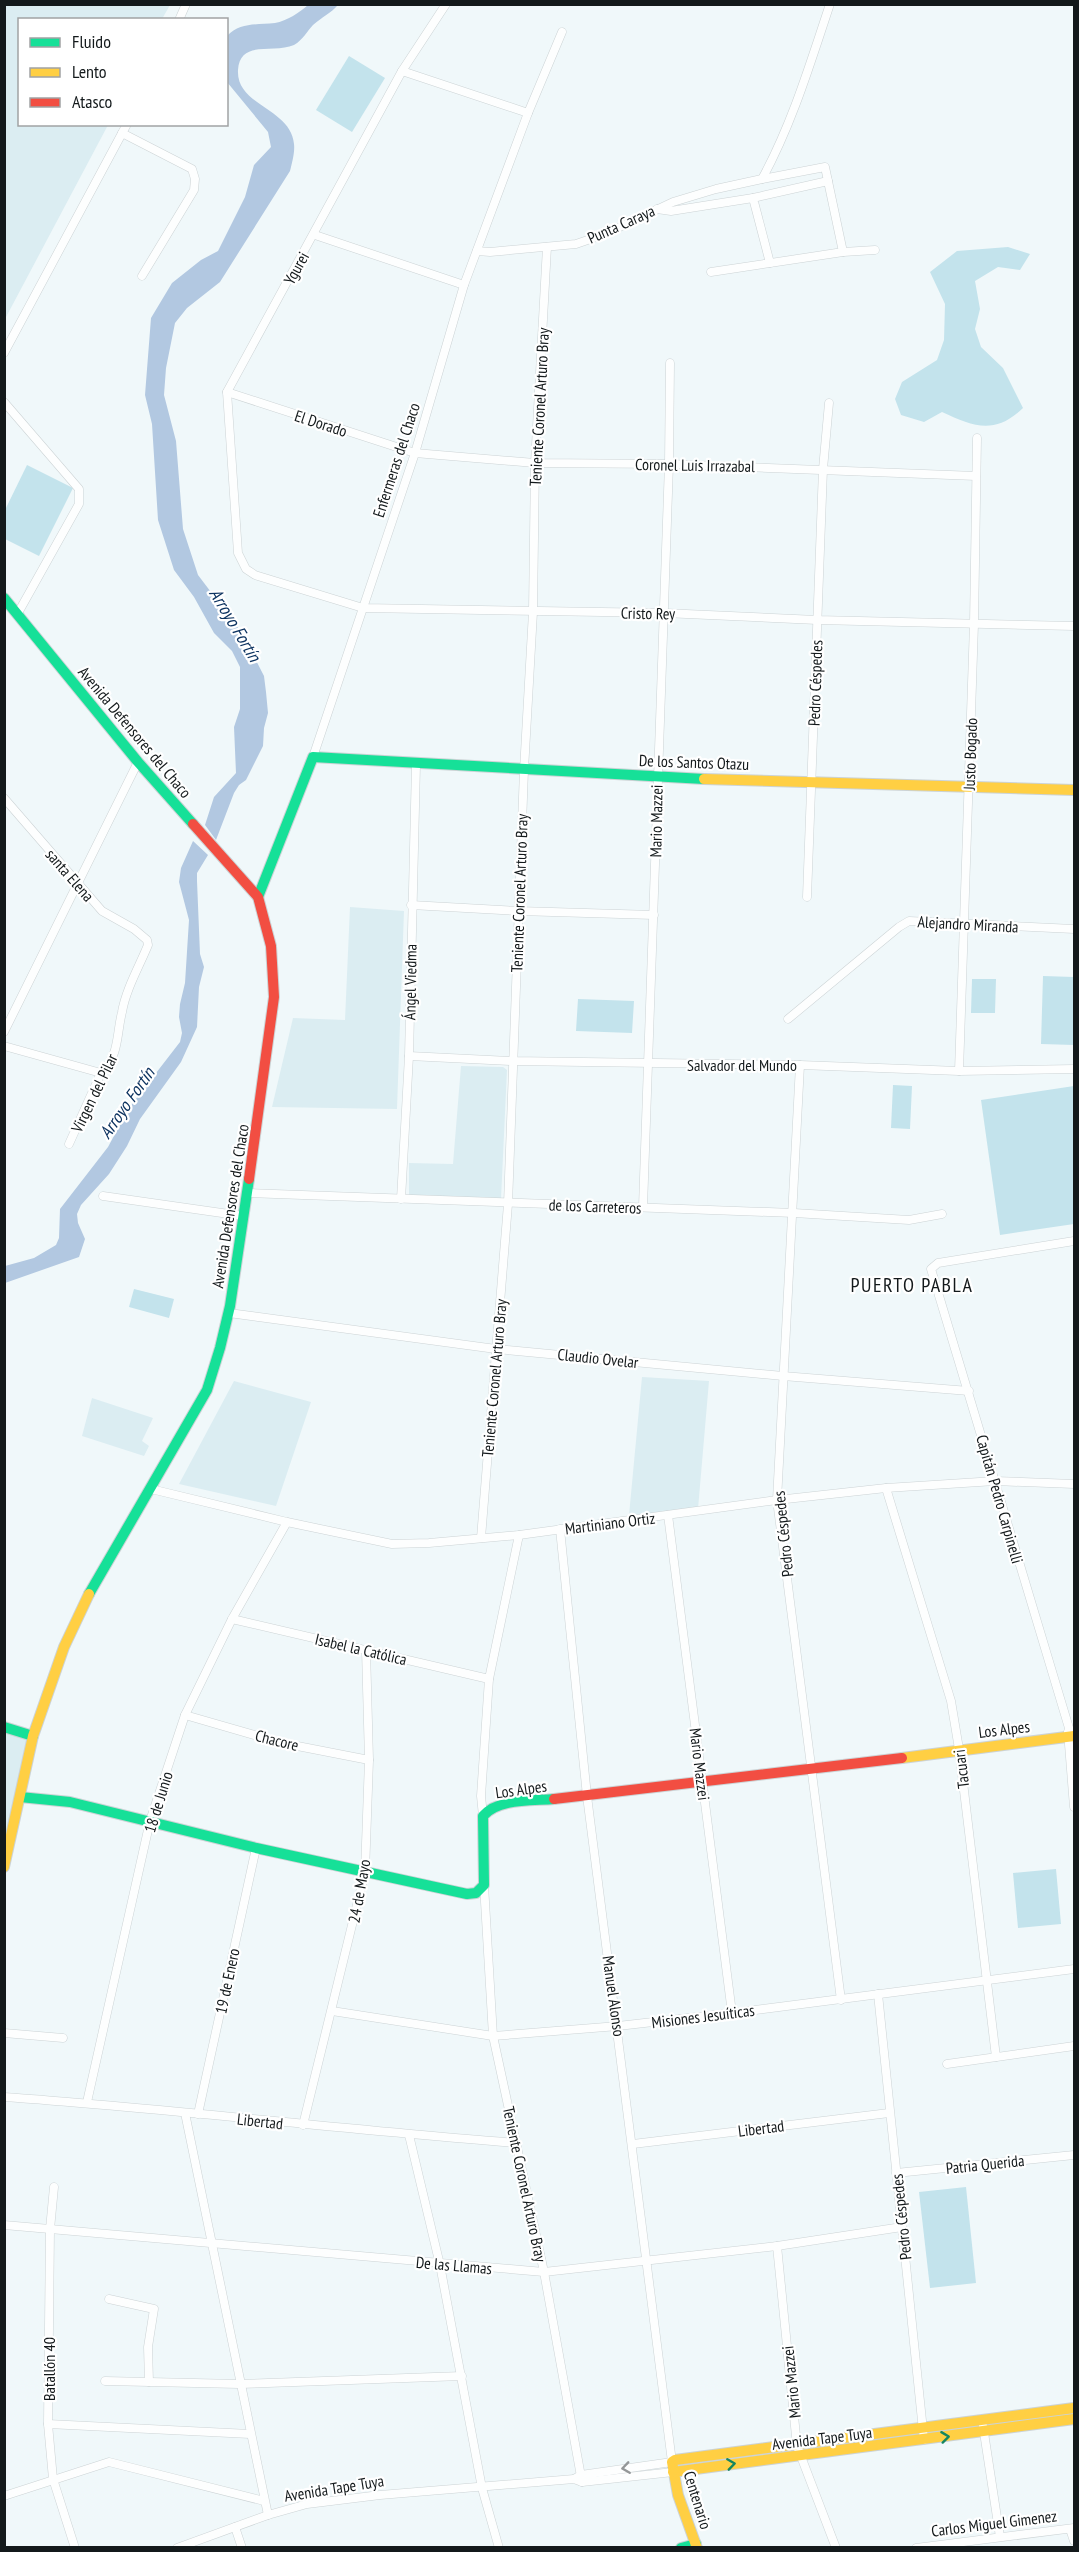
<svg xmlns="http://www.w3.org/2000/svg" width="1079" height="2552" font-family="'PT Sans Narrow',sans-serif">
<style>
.built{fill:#dbedf2}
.green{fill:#c3e3ec}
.water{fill:#b2c8e1}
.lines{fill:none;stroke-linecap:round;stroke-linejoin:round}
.street-casing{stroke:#ccd3d5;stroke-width:9}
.fast-casing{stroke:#ccd3d5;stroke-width:12}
.slow-casing{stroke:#ccd3d5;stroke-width:12}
.jam-casing{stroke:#ccd3d5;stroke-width:12}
.street{stroke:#fdfefe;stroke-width:8}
.fast{stroke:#16e098;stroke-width:10}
.slow{stroke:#ffcf43;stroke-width:10}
.jam{stroke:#f24e42;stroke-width:10}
.oneway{stroke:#158660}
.oneway2{stroke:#949798}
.labels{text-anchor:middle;stroke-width:4.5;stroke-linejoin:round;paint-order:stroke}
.street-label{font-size:16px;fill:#13191b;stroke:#fff}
.water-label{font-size:18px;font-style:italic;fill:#0d3360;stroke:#fff}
.quarter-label{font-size:20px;letter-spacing:1.5px;fill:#13191b;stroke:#fff}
</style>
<rect width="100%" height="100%" fill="#f0f8fa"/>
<g class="built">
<polygon points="5,4 170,5 162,19 20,20 20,124 108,125 5,319"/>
<polygon points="350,907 404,911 397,1109 272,1107 293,1018 345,1020"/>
<polygon points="461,1066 503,1067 507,1070 501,1199 409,1197 409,1163 453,1164"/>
<polygon points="642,1377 709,1381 698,1509 629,1515"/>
<polygon points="234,1381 311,1402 276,1506 179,1484"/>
<polygon points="92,1398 153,1418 142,1441 149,1446 144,1456 82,1436"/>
<polygon points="5,1724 36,1735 5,1865"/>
</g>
<g class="green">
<polygon points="349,56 385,78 352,132 316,110"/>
<path d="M 1008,247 L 1030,254 L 1020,270 L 998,267 L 975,281 L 980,309 L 975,329 L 981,347 L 1003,368 L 1023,408 C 995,435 974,427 942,412 L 924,422 L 901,415 L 895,399 L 902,382 L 937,360 L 944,340 L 945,304 L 930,272 L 957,251 Z"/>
<polygon points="27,465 73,488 39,556 5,539 5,510"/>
<polygon points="1043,976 1074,977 1074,1045 1041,1044"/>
<polygon points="972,979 996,979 995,1013 971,1013"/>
<polygon points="578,999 634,1001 632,1033 576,1031"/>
<polygon points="893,1085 912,1086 910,1129 891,1128"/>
<polygon points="1074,1086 1074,1224 1000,1235 981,1100"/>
<polygon points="134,1289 174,1299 169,1318 129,1307"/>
<polygon points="1056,1869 1061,1924 1018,1928 1013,1873"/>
<polygon points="966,2187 976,2283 930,2288 919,2192"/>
</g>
<g class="water">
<path d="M 308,5 L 338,5 C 331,13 322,17 313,25 C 307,31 303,40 294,45 C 274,54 240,39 238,70 C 236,106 291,108 294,144 C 295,152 292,163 290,171 L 220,282 L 187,308 L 175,323 L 166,368 L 164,395 L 176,441 L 183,529 L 198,575 L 242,633 L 264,676 L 266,692 L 268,713 L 264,728 L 263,746 L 246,780 L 239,785 L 234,793 L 216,840 L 205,825 L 214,797 L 236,773 L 234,727 L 240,709 L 240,667 L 232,651 L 214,633 L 194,597 L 174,570 L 158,520 L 152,424 L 145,395 L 151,318 L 172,283 L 201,260 L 218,251 L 245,197 L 254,165 L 271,147 L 268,132 L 227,82 L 227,36 C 240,22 257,25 275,23 C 287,21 300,12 308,5 Z"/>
<polygon points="193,841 208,855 197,873 197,881 200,954 204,967 199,987 197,1027 181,1062 140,1119 127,1146 109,1174 81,1205 77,1214 78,1223 85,1239 79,1257 5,1283 5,1266 34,1258 56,1245 59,1238 60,1209 108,1147 129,1108 180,1042 182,1033 179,1017 180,1004 185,983 189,920 179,882 181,868"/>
</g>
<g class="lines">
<g class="street-casing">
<g id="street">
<polyline points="446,4 402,71 227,392 238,553 246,569 255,575 363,608 664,613 817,620 1074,626"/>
<polyline points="179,20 186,4"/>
<polyline points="402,71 528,113"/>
<polyline points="122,133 192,169 195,179 194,190 142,276"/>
<polyline points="762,179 825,167 843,252"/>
<polyline points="657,209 671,211 753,198"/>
<polyline points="315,235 464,285"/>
<path d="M 477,251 L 490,252 L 576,244 L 605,234 L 673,202 L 716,189 L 762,179 C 792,124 810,64 830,4"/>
<polyline points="770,263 753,198 828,181"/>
<polyline points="711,272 843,252 875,250"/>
<polyline points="4,353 127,124"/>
<polyline points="227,392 415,453 535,463 669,464 976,476"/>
<polyline points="4,402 79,489 79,504 18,613"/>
<polyline points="313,757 415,453 464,285 528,113 562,32"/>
<path d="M 4,798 L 102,911 L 134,929 L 147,940 L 148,945 C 139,967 126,989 122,1012 C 116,1036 120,1054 101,1073 L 69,1144"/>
<polyline points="807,897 823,469 829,403"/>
<polyline points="411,905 518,911 654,915"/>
<polyline points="788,1019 899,927 909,921 1074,929"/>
<polyline points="4,1032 138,762"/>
<polyline points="4,1046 101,1073"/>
<polyline points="409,1056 512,1061 800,1065 959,1071 1074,1069"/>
<polyline points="800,1065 777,1500 841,2000"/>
<polyline points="959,1071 974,624 977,438"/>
<polyline points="248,1193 794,1213 909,1220 942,1214"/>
<polyline points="103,1196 243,1216"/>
<polyline points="401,1199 409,1056 416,765"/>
<polyline points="643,1207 669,464 670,363"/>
<polyline points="1074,1241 938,1263 931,1269 1069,1728 1074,1735"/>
<polyline points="229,1313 496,1349 783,1376 969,1391"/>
<polyline points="886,1488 951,1701 959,1749 996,2057"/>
<polyline points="151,1489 287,1522 392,1544 429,1543 519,1535 777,1500 886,1488 995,1481 1074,1484"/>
<polyline points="668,1515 732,2013"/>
<polyline points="560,1529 587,1796 672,2462 581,2475 574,2479"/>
<polyline points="481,1538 508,1204 524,770 533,612 535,463 547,247"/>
<polyline points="232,1619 489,1679"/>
<polyline points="185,1715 282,1743 369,1760"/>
<polyline points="1068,1732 1074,1807"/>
<polyline points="483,1816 481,1796 489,1679 519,1535"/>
<polyline points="484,1885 493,2036 544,2272 582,2482"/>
<polyline points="878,1994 924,2440"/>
<polyline points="332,2011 493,2036 618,2026 732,2013 1074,1969"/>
<polyline points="4,2033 63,2038"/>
<polyline points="947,2064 1074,2046"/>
<path d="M 4,2097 C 175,2109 345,2130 516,2143"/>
<polyline points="87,2102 150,1821 185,1715 232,1619 287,1522"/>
<polyline points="185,2113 268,2515"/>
<polyline points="198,2114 256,1848"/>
<polyline points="303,2125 365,1872 369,1760 366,1650"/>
<polyline points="409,2135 440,2265 482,2488 499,2548"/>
<polyline points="633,2144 889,2113"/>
<polyline points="896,2173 1074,2155"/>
<polyline points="54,2187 50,2229 48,2424 53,2479 75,2548"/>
<polyline points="4,2225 544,2272 777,2246 902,2227"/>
<polyline points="777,2246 797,2446 836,2548"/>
<polyline points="109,2299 154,2309 148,2347 149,2382"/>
<polyline points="105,2381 239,2384 462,2376"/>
<polyline points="48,2424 250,2434"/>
<polyline points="983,2426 1000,2537"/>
<polyline points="4,2496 109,2462 264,2501"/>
<polyline points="235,2527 242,2548"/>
<polyline points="1070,2529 1074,2541"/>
<polyline points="177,2548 268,2515 307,2504 380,2495 574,2479 582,2482 673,2472"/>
<polyline points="916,2548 1074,2528"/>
</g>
</g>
<g class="fast-casing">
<g id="fast">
<polyline points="4,598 138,762 193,824"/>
<polyline points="258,897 313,757 704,779"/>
<polyline points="89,1594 207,1390 220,1348 230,1306 249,1179"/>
<polyline points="4,1727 33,1736"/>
<path d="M 20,1797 L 70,1802 L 256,1848 L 467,1894 L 476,1893 L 484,1885 L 483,1816 C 498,1798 532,1801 554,1799"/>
<polyline points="681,2548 696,2544"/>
</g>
</g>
<g class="slow-casing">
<g id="slow">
<polyline points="704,779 1074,790"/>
<polyline points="902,1758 1074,1736"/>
<polyline points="4,1867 33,1736 64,1647 89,1594"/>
<polyline points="673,2472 1074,2419"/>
<polyline points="697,2548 678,2495 672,2462 675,2460 1074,2408"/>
</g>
</g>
<g class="jam-casing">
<g id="jam">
<polyline points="193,824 258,897 271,946 274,997 249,1179"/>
<polyline points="554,1799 902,1758"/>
</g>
</g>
<use href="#street" class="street"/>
<use href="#fast" class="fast"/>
<use href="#slow" class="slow"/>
<use href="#jam" class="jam"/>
</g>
<defs><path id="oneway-chevron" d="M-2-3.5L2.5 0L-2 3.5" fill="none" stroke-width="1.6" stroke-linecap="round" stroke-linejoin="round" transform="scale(1.5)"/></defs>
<g class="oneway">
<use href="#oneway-chevron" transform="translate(945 2437) rotate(-7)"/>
<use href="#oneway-chevron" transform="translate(731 2464) rotate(-8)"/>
</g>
<use class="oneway2" href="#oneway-chevron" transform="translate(626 2468) rotate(172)"/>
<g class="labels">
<g class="street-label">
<text transform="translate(621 224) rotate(-24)" y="6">Punta Caraya</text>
<text transform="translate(296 268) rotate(-61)" y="6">Ygurei</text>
<text transform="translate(539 407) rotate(-87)" y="6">Teniente Coronel Arturo Bray</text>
<text transform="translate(321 423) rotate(18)" y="6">El Dorado</text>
<text transform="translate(396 460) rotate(-72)" y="6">Enfermeras del Chaco</text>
<text transform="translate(695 465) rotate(1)" y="6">Coronel Luis Irrazabal</text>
<text transform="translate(648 613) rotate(1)" y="6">Cristo Rey</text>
<text transform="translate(815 683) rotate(-88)" y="6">Pedro Céspedes</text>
<text transform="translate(135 732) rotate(50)" y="6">Avenida Defensores del Chaco</text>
<text transform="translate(970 754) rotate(-88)" y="6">Justo Bogado</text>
<text transform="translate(694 762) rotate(2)" y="6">De los Santos Otazu</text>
<text transform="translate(656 821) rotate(-89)" y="6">Mario Mazzei</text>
<text transform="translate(70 875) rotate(49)" y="6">santa Elena</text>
<text transform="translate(519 893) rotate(-88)" y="6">Teniente Coronel Arturo Bray</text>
<text transform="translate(968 924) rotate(3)" y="6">Alejandro Miranda</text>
<text transform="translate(410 982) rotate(-89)" y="6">Ángel Viedma</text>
<text x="742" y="1071">Salvador del Mundo</text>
<text transform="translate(94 1093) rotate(-64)" y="6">Virgen del Pilar</text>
<text transform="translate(230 1206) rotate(-81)" y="6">Avenida Defensores del Chaco</text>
<text transform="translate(595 1206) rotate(2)" y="6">de los Carreteros</text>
<text transform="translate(598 1358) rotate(6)" y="6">Claudio Ovelar</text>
<text transform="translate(494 1378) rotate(-85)" y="6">Teniente Coronel Arturo Bray</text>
<text transform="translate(1000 1499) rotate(74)" y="6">Capitán Pedro Carpinelli</text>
<text transform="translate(610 1523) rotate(-7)" y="6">Martiniano Ortiz</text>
<text transform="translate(783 1534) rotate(-96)" y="6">Pedro Céspedes</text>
<text transform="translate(361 1649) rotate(13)" y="6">Isabel la Católica</text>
<text transform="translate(1004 1729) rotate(-7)" y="6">Los Alpes</text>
<text transform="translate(277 1740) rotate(14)" y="6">Chacore</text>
<text transform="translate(700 1764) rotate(83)" y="6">Mario Mazzei</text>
<text transform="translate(961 1769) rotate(-97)" y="6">Tacuari</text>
<text transform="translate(521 1789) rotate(-8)" y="6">Los Alpes</text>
<text transform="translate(158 1802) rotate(-73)" y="6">18 de Junio</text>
<text transform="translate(359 1891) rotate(-80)" y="6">24 de Mayo</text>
<text transform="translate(227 1981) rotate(-78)" y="6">19 de Enero</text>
<text transform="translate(614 1996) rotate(82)" y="6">Manuel Alonso</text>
<text transform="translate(703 2016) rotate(-7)" y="6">Misiones Jesuíticas</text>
<text transform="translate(260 2121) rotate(6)" y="6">Libertad</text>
<text transform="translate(761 2128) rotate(-7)" y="6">Libertad</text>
<text transform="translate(985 2164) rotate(-6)" y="6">Patria Querida</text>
<text transform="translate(525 2184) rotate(78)" y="6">Teniente Coronel Arturo Bray</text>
<text transform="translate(901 2217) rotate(-96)" y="6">Pedro Céspedes</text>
<text transform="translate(454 2265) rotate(5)" y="6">De las Llamas</text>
<text transform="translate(49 2369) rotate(-90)" y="6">Batallón 40</text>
<text transform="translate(791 2382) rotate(-96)" y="6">Mario Mazzei</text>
<text transform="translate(822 2438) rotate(-7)" y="6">Avenida Tape Tuya</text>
<text transform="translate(334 2488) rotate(-9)" y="6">Avenida Tape Tuya</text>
<text transform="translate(698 2500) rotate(73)" y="6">Centenario</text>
<text transform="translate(994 2523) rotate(-7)" y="6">Carlos Miguel Gimenez</text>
</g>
<g class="water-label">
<text transform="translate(235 625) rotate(59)" y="6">Arroyo Fortín</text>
<text transform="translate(127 1103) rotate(-55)" y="6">Arroyo Fortín</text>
</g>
<g class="quarter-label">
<text x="912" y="1292">PUERTO PABLA</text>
</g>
</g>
<rect width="1079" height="2552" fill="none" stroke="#13191b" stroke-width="12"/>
<rect x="18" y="18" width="210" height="108" fill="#ffffff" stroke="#a1a3a4" stroke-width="1.5"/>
<rect x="30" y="38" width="30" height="9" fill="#16e098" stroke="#a1a3a4" stroke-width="1.5"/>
<text x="72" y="48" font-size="18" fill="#13191b">Fluido</text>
<rect x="30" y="68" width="30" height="9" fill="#ffcf43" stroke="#a1a3a4" stroke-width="1.5"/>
<text x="72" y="78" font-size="18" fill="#13191b">Lento</text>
<rect x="30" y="98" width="30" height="9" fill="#f24e42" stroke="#a1a3a4" stroke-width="1.5"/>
<text x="72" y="108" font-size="18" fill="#13191b">Atasco</text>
</svg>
